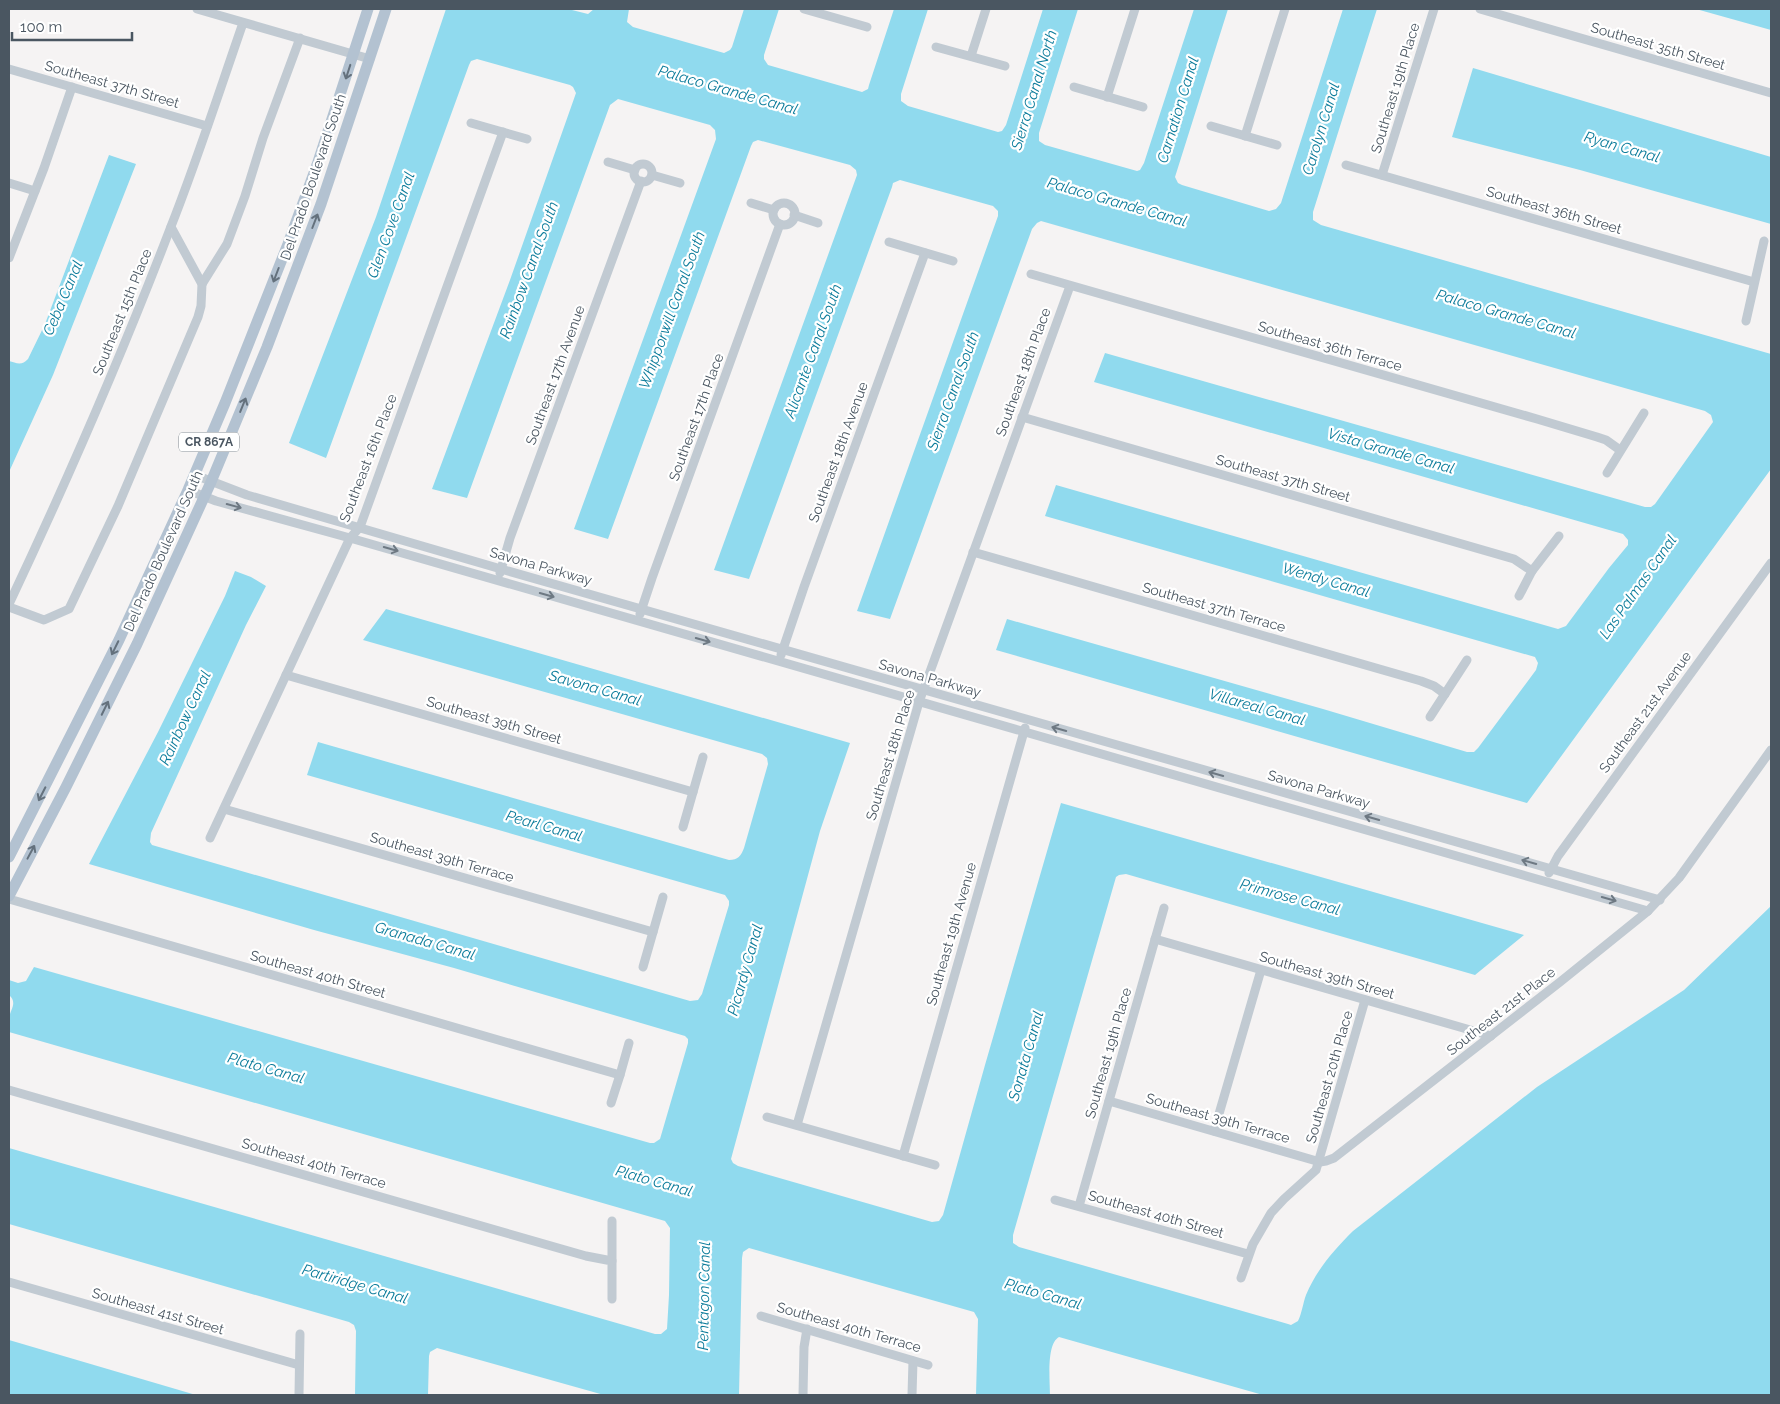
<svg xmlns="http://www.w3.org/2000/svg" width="1780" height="1404" font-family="Raleway,sans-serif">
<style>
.water{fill:#90daee}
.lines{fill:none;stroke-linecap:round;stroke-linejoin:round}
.minor{stroke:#c1cad2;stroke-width:9}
.major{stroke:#b3c2d1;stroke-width:11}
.oneway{stroke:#64717d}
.oneway2{stroke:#6e7983}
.labels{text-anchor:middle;stroke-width:4.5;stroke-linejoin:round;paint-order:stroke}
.shield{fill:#fff;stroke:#808990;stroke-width:1}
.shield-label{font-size:12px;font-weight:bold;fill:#4a5661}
.street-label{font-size:14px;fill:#4a5661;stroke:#fff}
.water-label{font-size:15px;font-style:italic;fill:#0c7c9b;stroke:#fff}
</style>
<rect width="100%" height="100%" fill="#f5f3f3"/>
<g class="water">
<polygon points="446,9 568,9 588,14 594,9 629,9 627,22 633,27 724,53 730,50 732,47 744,9 779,9 764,55 764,59 768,65 862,92 868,89 869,85 894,9 928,9 901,94 901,101 908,106 998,132 1002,131 1006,125 1043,9 1078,9 1039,133 1039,141 1045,145 1137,171 1140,170 1144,163 1194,9 1228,9 1175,177 1178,183 1182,185 1269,211 1276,209 1281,203 1343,9 1377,9 1313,212 1313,220 1321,225 1771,354 1771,469 1527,803 996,650 1007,619 1323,709 1467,752 1474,752 1478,748 1536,670 1538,663 1535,657 1045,516 1056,485 1558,629 1566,626 1609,568 1628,545 1628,540 1623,534 1094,382 1105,353 1645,507 1651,507 1655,504 1713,422 1711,415 1705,411 1041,221 1037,223 1032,229 890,619 857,611 998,216 998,211 993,206 900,180 893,183 892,187 749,579 714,570 857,175 856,170 850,165 758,140 753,142 751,146 608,539 574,529 716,139 715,130 710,125 618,99 610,105 467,498 432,489 510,280 576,93 573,87 570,85 477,59 471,61 469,65 326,458 289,443 376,217"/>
<polygon points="1696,9 1771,9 1771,30"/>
<polygon points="1473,68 1771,157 1771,224 1580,170 1452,137"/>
<path d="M 109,155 L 136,164 L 53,375 L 9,472 L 9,405 C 11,398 9,370 9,361 C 16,363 22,366 28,359 L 45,324 Z"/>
<path d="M 235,571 L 251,577 L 266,586 L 246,625 L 151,833 L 150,842 L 152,845 L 690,1001 L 698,1000 L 702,994 L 729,905 L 729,901 L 725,895 L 307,775 L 318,742 L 729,860 C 738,860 741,856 744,848 L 768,764 L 767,758 L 762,754 L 363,640 L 386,609 L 850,743 L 820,831 L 731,1159 L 733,1163 L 738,1166 L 932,1222 L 939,1221 L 943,1215 L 985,1065 L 1061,803 L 1524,935 L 1475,975 L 1126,874 L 1119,875 L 1116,877 L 1013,1235 L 1013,1243 L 1019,1247 L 1288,1324 L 1291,1325 L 1298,1321 C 1302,1313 1303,1303 1306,1295 C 1317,1269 1334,1250 1353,1231 L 1537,1087 L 1684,990 L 1771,906 L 1771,1395 L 1263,1395 L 1059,1337 C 1046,1344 1050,1381 1050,1395 L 976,1395 L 978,1319 L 974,1312 L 749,1248 L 743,1252 L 742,1258 L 739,1395 L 604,1395 L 437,1348 L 430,1352 L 429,1356 L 428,1395 L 355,1395 L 356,1331 L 354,1325 L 349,1322 L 9,1224 L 9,1148 L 655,1334 L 661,1334 L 667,1329 L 669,1295 L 670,1228 L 665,1221 L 9,1032 C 9,1028 8,1023 9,1019 C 10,1009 18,1003 9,995 L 9,980 L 18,983 L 26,981 L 34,967 L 650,1143 L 654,1143 L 660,1139 L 688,1043 L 688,1039 L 685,1036 L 454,968 L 314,930 L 89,864 L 158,732 L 225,596 Z"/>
<polygon points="9,1340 196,1395 9,1395"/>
</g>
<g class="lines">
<g class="minor">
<polyline points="197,9 370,59"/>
<polyline points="804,9 867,27"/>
<polyline points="1480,9 1771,93"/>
<polyline points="936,47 1005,66"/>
<polyline points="971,56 986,9"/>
<polyline points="9,69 207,126"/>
<polyline points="1074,87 1143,107"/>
<polyline points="1107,97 1135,9"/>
<polyline points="471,123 527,139"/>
<polyline points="1211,126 1277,145"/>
<polyline points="1245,136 1285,9"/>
<polyline points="608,162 635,170"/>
<circle cx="643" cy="173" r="9"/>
<polyline points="1346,165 1754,282"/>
<polyline points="652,175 680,183"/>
<polyline points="1382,175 1434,9"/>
<polyline points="9,183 35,191"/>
<polyline points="751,203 774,210"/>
<circle cx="784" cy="214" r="11"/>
<polyline points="794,215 818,223"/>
<polyline points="889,242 953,261"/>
<polyline points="9,258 44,168 72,87"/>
<polyline points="1031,274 1537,419 1597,437 1606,440 1620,450"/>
<polyline points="202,284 227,244 245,196 263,138 300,38"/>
<polyline points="1746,321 1764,241"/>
<polyline points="1022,417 1514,559 1532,571"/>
<polyline points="1607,473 1644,413"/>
<polyline points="195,475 247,495 501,569 1660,900"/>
<polyline points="188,490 216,501 350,538 1648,911"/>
<polyline points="973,552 1421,681 1434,686 1445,694"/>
<polyline points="500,573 510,538 641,181"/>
<polyline points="1519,596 1532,571 1559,536"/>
<path d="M 9,604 C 67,481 121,357 170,229 C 197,161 219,92 243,23"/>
<polyline points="9,607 44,620 69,609 118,506 198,317 201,306 202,284 171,227"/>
<polyline points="640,614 652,578 780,224"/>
<polyline points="781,655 804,587 925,253"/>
<polyline points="286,675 693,792"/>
<polyline points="1430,717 1467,660"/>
<polyline points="224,809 653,932"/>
<polyline points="683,827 703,757"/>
<polyline points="210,838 350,538 360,527 503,132"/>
<polyline points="1549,873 1558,856 1771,563"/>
<polyline points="9,899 620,1075 629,1043"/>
<polyline points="1155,939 1491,1036"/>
<polyline points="643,967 663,897"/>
<polyline points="9,1090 586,1256 612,1261 612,1299"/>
<polyline points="1109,1101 1320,1162 1326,1161 1334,1158 1560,982 1648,911 1679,878 1771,750"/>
<polyline points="611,1103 620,1075"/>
<polyline points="767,1117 935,1165"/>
<polyline points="797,1125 919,702 1070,286"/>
<polyline points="1214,1131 1261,970"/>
<polyline points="903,1156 1025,728"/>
<polyline points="1055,1200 1248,1254"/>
<polyline points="1079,1206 1164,908"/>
<polyline points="612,1261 612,1221"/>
<polyline points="1241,1278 1253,1244 1271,1213 1284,1199 1316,1170 1365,1000"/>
<polyline points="9,1282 299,1365"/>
<polyline points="761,1316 928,1365"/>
<polyline points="299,1395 300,1334"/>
<polyline points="803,1395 804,1347 807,1329"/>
<polyline points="912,1395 913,1361"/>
</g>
<g class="major">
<polyline points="9,857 119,640 188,490 225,403 288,244 317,165 368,9"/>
<polyline points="9,896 66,787 137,644 211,482 267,347 321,204 386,9"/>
</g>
</g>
<defs><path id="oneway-shaft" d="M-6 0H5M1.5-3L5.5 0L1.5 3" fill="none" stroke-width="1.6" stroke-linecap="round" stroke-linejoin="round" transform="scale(1.25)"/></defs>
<g class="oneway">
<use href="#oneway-shaft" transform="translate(348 72) rotate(108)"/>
<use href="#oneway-shaft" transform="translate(315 221) rotate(-69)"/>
<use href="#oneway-shaft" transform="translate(276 275) rotate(111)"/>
<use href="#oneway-shaft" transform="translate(243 405) rotate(-68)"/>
<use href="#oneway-shaft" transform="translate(115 648) rotate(116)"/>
<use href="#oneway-shaft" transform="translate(105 708) rotate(-64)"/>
<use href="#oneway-shaft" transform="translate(42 794) rotate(117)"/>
<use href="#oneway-shaft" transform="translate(31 852) rotate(-62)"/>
</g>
<g class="oneway2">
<use href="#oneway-shaft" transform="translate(234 506) rotate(15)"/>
<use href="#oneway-shaft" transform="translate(391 549) rotate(16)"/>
<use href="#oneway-shaft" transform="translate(547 595) rotate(16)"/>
<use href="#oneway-shaft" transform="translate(703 640) rotate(16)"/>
<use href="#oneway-shaft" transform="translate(1059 729) rotate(-164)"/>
<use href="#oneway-shaft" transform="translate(1216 774) rotate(-164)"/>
<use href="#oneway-shaft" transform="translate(1372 818) rotate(-164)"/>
<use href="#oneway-shaft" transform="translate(1529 862) rotate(-164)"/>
<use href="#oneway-shaft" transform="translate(1609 899) rotate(16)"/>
</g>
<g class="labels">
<rect class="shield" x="179" y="432.5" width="60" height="19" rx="4"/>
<g class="shield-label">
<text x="209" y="446">CR 867A</text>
</g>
<g class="street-label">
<text transform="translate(1658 46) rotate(16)" y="5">Southeast 35th Street</text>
<text transform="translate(112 84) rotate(16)" y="5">Southeast 37th Street</text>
<text transform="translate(1395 88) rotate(-73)" y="5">Southeast 19th Place</text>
<text transform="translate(313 177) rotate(-71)" y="5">Del Prado Boulevard South</text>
<text transform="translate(1554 210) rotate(16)" y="5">Southeast 36th Street</text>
<text transform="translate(122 312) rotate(-68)" y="5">Southeast 15th Place</text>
<text transform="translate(1330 346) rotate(16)" y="5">Southeast 36th Terrace</text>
<text transform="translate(1023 372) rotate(-70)" y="5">Southeast 18th Place</text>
<text transform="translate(555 375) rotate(-70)" y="5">Southeast 17th Avenue</text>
<text transform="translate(696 417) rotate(-70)" y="5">Southeast 17th Place</text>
<text transform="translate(838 452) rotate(-70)" y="5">Southeast 18th Avenue</text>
<text transform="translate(368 458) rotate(-69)" y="5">Southeast 16th Place</text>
<text transform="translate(1283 478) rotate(16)" y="5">Southeast 37th Street</text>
<text transform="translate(163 551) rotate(-66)" y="5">Del Prado Boulevard South</text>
<text transform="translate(541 566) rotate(16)" y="5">Savona Parkway</text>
<text transform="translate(1214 607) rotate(16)" y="5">Southeast 37th Terrace</text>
<text transform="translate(930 678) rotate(16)" y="5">Savona Parkway</text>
<text transform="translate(1645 712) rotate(-54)" y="5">Southeast 21st Avenue</text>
<text transform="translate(494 720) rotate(16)" y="5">Southeast 39th Street</text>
<text transform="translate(890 755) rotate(-73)" y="5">Southeast 18th Place</text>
<text transform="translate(1319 789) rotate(16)" y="5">Savona Parkway</text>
<text transform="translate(442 857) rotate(16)" y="5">Southeast 39th Terrace</text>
<text transform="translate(951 934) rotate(-74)" y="5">Southeast 19th Avenue</text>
<text transform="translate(318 974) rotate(16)" y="5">Southeast 40th Street</text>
<text transform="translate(1327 975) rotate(16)" y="5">Southeast 39th Street</text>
<text transform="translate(1501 1011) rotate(-38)" y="5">Southeast 21st Place</text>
<text transform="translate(1108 1053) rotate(-74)" y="5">Southeast 19th Place</text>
<text transform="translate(1329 1077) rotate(-74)" y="5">Southeast 20th Place</text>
<text transform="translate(1218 1118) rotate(16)" y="5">Southeast 39th Terrace</text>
<text transform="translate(314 1163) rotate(16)" y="5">Southeast 40th Terrace</text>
<text transform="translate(1156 1214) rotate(16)" y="5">Southeast 40th Street</text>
<text transform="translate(158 1311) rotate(16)" y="5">Southeast 41st Street</text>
<text transform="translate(849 1327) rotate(16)" y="5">Southeast 40th Terrace</text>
</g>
<g class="water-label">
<text transform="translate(728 90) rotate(16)" y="5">Palaco Grande Canal</text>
<text transform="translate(1034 90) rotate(-73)" y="5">Sierra Canal North</text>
<text transform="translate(1178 110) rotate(-73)" y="5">Carnation Canal</text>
<text transform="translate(1321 129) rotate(-73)" y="5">Carolyn Canal</text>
<text transform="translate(1622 147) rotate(16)" y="5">Ryan Canal</text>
<text transform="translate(1117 202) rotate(16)" y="5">Palaco Grande Canal</text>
<text transform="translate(391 225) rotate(-70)" y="5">Glen Cove Canal</text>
<text transform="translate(529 270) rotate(-70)" y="5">Rainbow Canal South</text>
<text transform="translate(63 298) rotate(-67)" y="5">Ceba Canal</text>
<text transform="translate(672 310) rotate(-70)" y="5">Whipporwill Canal South</text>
<text transform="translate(1506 314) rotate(16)" y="5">Palaco Grande Canal</text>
<text transform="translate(813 351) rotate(-70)" y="5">Alicante Canal South</text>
<text transform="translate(953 391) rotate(-70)" y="5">Sierra Canal South</text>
<text transform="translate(1391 451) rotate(16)" y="5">Vista Grande Canal</text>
<text transform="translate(1326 580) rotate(16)" y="5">Wendy Canal</text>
<text transform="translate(1638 587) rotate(-55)" y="5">Las Palmas Canal</text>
<text transform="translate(595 688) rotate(16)" y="5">Savona Canal</text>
<text transform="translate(1257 707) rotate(16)" y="5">Villareal Canal</text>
<text transform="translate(185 718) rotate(-65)" y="5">Rainbow Canal</text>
<text transform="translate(544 826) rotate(16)" y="5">Pearl Canal</text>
<text transform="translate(1290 897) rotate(15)" y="5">Primrose Canal</text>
<text transform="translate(425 941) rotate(16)" y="5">Granada Canal</text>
<text transform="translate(745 970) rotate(-74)" y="5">Picardy Canal</text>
<text transform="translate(1026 1056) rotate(-74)" y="5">Sonata Canal</text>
<text transform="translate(266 1068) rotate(16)" y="5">Plato Canal</text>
<text transform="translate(654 1181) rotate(16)" y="5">Plato Canal</text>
<text transform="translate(355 1284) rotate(16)" y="5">Partiridge Canal</text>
<text transform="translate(1043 1294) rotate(16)" y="5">Plato Canal</text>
<text transform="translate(704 1296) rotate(-89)" y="5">Pentagon Canal</text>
</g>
</g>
<rect width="1780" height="1404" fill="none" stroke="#4a5661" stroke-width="20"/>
<path d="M12 32v8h120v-8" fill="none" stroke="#4a5661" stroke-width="2.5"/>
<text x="20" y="32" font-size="15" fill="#4a5661" stroke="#ffffff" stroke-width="4" paint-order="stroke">100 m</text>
</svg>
